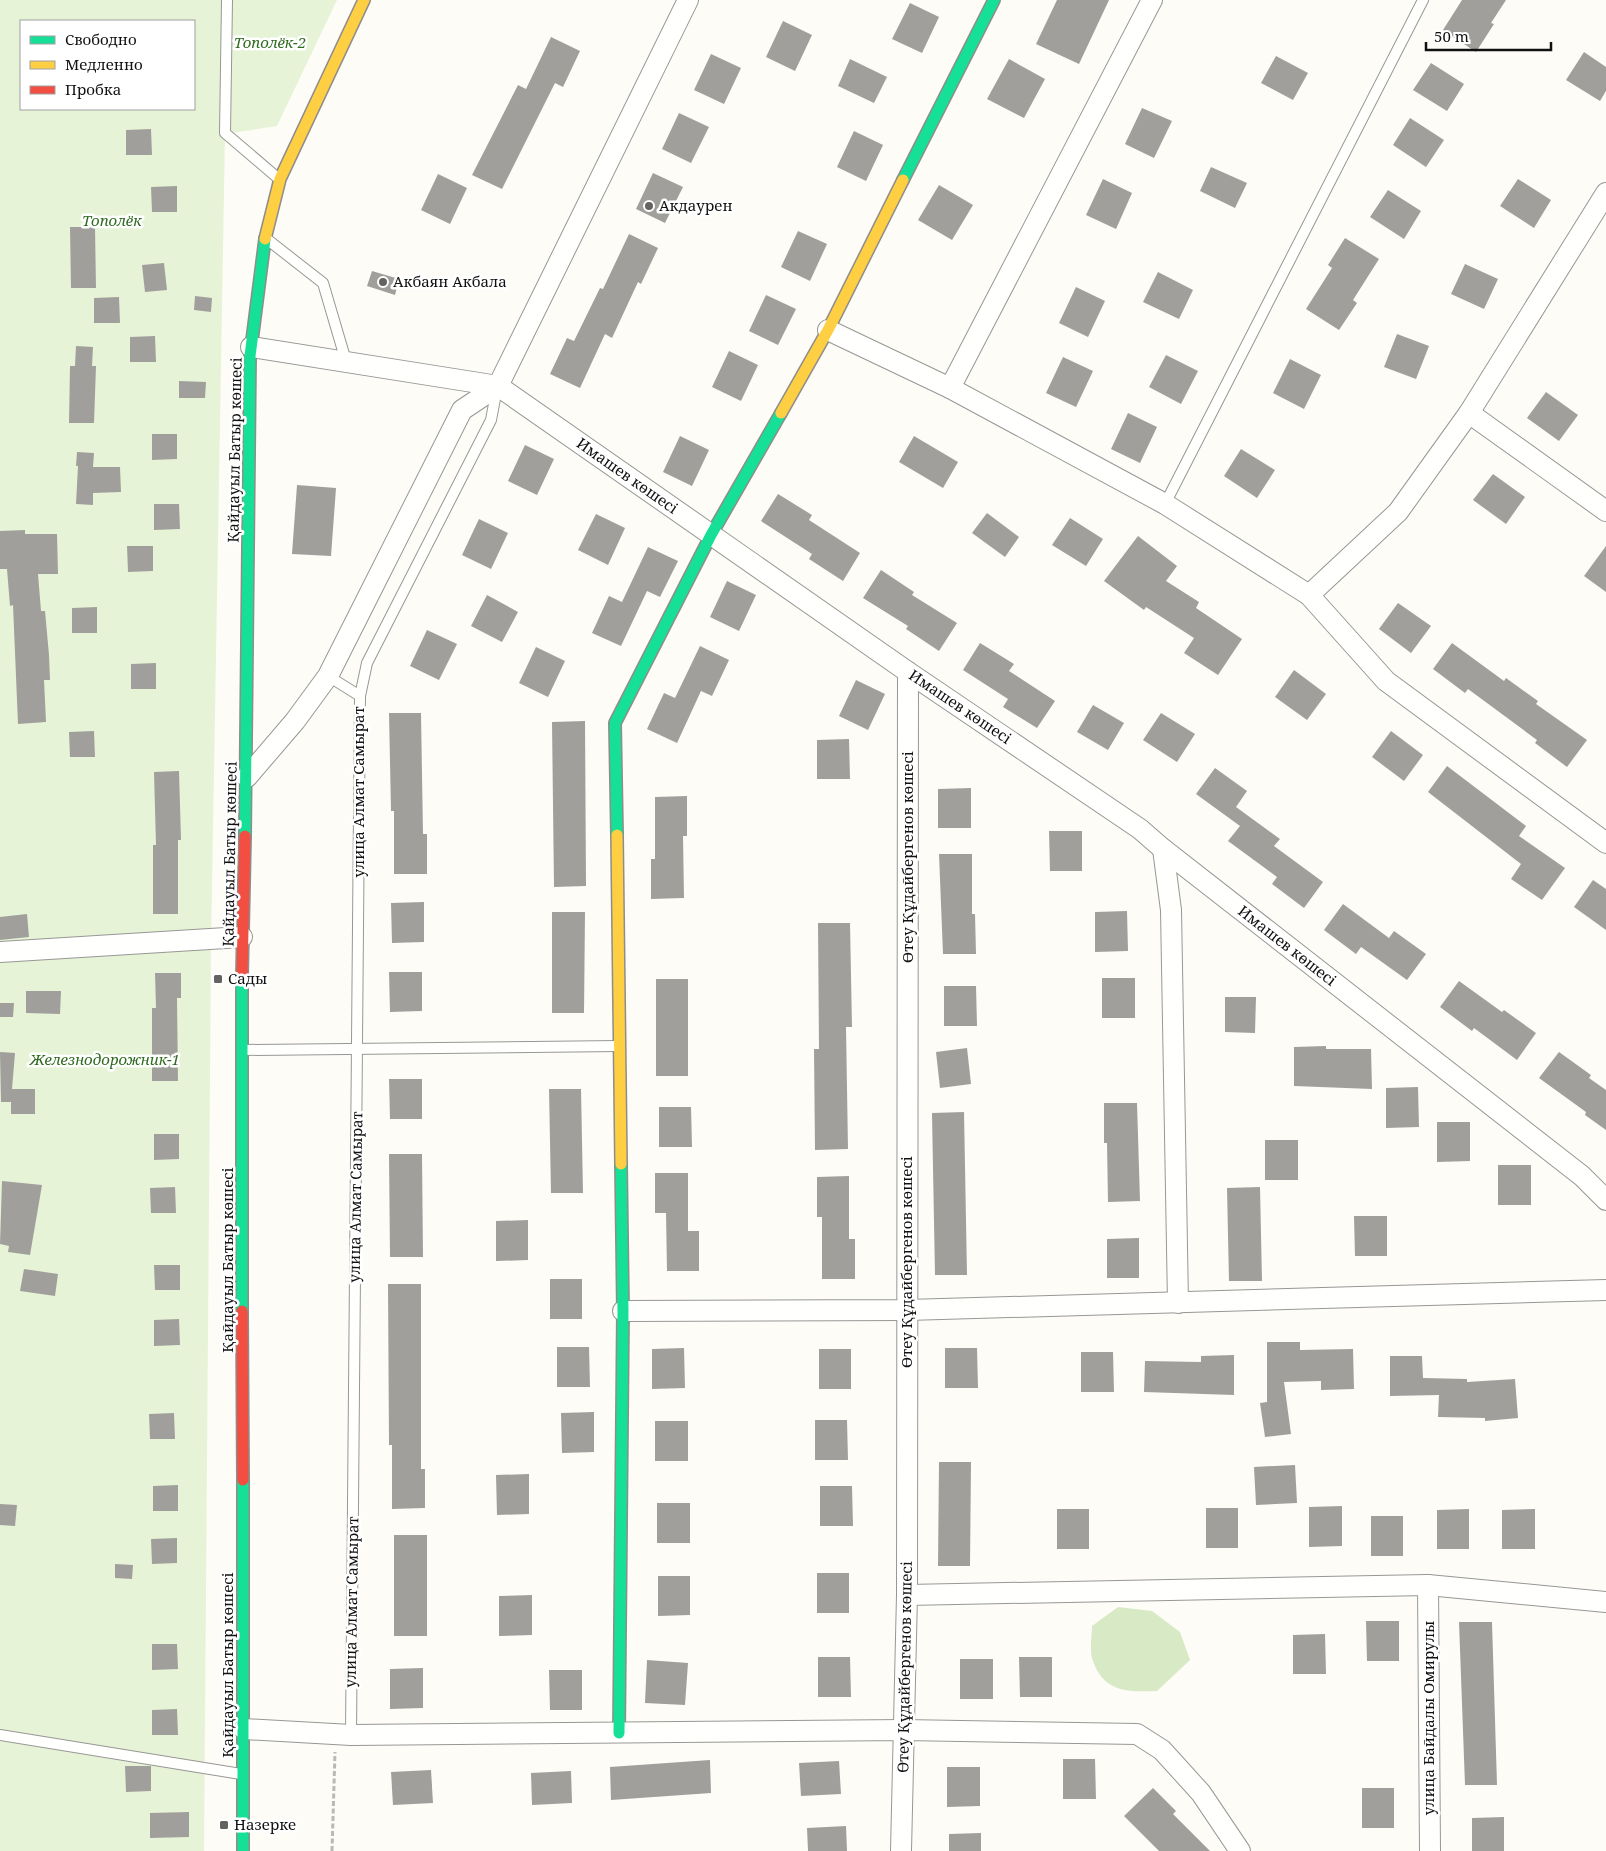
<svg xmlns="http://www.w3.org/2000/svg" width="1606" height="1851" font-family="'Noto Serif',serif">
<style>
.green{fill:#e7f3d7;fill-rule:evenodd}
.forest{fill:#d8eac5}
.building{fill:#a19f9c}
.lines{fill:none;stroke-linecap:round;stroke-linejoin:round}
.lane-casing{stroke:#979795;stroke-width:12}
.street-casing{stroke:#979795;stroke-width:22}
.fast-casing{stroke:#8e8d8b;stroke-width:14}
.slow-casing{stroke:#8e8d8b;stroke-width:14}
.jam-casing{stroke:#8e8d8b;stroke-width:14}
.path{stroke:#b9b9b8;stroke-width:3;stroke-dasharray:5 2.5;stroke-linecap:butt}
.lane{stroke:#fffffe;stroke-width:10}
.street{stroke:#fffffe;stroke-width:20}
.fast{stroke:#16e098;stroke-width:11}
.slow{stroke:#ffcf43;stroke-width:11}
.jam{stroke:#f24e42;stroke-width:11}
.poi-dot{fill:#646362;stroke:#fff;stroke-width:2}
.labels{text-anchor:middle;stroke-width:5;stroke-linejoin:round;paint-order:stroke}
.park-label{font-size:15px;font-style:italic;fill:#2f6b1f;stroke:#fff}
.poi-label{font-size:15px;fill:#111;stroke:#fff;text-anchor:start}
.street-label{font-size:15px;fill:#111;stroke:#fff}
</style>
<rect width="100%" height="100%" fill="#fdfcf7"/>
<path class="green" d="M 0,0 L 337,0 L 277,126 L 225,134 L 211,945 L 204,1851 L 0,1851 ZM 21,21 L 194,21 L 194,109 L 21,109 Z"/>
<path class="forest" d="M 1118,1607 L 1152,1611 L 1180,1632 L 1190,1660 L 1157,1691 C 1129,1692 1104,1693 1093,1661 C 1089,1651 1092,1636 1092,1626 Z"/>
<g class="building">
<polygon points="1057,0 1109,0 1079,64 1036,44"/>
<polygon points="1462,0 1506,0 1491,23 1494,24 1476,52 1443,30"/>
<polygon points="910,3 939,17 922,53 892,39"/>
<polygon points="783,21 812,35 795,71 766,57"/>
<polygon points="551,37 580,51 563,87 555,83 502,189 472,175 518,85 526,89"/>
<polygon points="1584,52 1606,67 1606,91 1600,101 1566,80"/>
<polygon points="711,54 741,68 724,104 694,90"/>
<polygon points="1276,56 1308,73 1293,100 1261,83"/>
<polygon points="850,59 887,77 874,103 838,86"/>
<polygon points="1009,59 1045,79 1024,118 987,99"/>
<polygon points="1431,63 1464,84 1447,111 1413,90"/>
<polygon points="1142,108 1172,121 1154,158 1125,144"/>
<polygon points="679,113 709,127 691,163 662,149"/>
<polygon points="1410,118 1444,140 1426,167 1393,145"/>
<polygon points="151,129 152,155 126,155 126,130"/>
<polygon points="854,131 883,145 866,181 837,167"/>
<polygon points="1211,167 1247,183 1235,208 1200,191"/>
<polygon points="653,173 683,187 665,223 636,209"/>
<polygon points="438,174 467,188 450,224 421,210"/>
<polygon points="1103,179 1132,193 1116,229 1086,215"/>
<polygon points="1518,179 1551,200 1534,228 1500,206"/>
<polygon points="939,185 973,205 952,240 918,220"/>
<polygon points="177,186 177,212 152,212 151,187"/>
<polygon points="1388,190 1421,211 1404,239 1370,217"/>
<polygon points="70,227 95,227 96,288 71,288"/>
<polygon points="798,231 827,244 810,281 781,267"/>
<polygon points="629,234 658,248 641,284 638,282 612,338 605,334 580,388 550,374 567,338 574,341 600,288 603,289"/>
<polygon points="1345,238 1379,259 1353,300 1357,303 1339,330 1306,309 1332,268 1328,265"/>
<polygon points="164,263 167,290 145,292 142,265"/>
<polygon points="1465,264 1498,279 1484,309 1451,294"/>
<polygon points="372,271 399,279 395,295 367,286"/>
<polygon points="1158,272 1193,290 1179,319 1143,302"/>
<polygon points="1076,287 1105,301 1088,337 1059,323"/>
<polygon points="766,295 796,309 778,345 749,331"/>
<polygon points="195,296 212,298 211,312 194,310"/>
<polygon points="119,297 120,323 94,323 94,298"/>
<polygon points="1397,334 1429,346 1416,379 1384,367"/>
<polygon points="155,336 156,362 130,362 130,337"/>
<polygon points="76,346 93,347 92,366 96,366 94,423 69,423 70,366 75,366"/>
<polygon points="729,351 758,365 741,401 712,387"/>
<polygon points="1166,355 1198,371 1181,404 1149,387"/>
<polygon points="1063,357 1093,371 1076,407 1046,393"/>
<polygon points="1290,359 1321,375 1304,409 1273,393"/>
<polygon points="179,381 206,382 205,398 179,398"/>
<polygon points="1546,392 1578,415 1559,441 1527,418"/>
<polygon points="1128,413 1157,427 1140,463 1111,449"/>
<polygon points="152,434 177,434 177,459 152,460"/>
<polygon points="680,436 709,450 692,486 663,472"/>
<polygon points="914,436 958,462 943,488 899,462"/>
<polygon points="525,445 554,459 537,495 508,481"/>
<polygon points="1241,449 1275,470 1257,498 1224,476"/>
<polygon points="77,452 94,453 93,467 120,467 121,492 93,493 93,505 76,504 78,466 76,466"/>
<polygon points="1493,474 1525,497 1506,524 1473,500"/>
<polygon points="297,485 336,488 331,556 292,554"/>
<polygon points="778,494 812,515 809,520 860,553 843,581 809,559 812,554 761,521"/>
<polygon points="154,504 179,504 180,529 154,530"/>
<polygon points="987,513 1019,537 1005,557 972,533"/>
<polygon points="596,514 625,528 608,565 578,550"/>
<polygon points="1070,518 1103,539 1086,566 1052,545"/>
<polygon points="479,519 508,533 491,569 462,555"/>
<polygon points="25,530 25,534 57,534 58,574 38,574 41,611 45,611 49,655 50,680 44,680 46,722 18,724 13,605 10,606 7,569 0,569 0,531"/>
<polygon points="1138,536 1177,566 1166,581 1199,602 1196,608 1242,639 1218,675 1184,653 1194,638 1146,607 1144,610 1104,581"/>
<polygon points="127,546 153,546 153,571 128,572"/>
<polygon points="1606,546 1606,592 1584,576"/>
<polygon points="648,547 678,561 660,597 647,591 621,646 592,633 609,596 622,602"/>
<polygon points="881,570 914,592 912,595 957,623 939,651 906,629 908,626 863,598"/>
<polygon points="727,581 756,595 739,631 710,617"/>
<polygon points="487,595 518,612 502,642 471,626"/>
<polygon points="1398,603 1431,626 1411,653 1379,629"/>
<polygon points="97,607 97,633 72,633 72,608"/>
<polygon points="427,630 457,644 439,680 410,666"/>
<polygon points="980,643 1014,664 1009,671 1055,701 1037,728 1003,707 1008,699 963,670"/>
<polygon points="1452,643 1504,681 1506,678 1538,701 1536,704 1587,740 1567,767 1535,743 1537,740 1468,689 1465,693 1433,669"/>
<polygon points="700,646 729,660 712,696 701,691 677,743 647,729 664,693 675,698"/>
<polygon points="536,647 565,661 548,697 519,683"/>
<polygon points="156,663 156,689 131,689 131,664"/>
<polygon points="1294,670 1326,694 1307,720 1275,697"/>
<polygon points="856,680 885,694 868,730 839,716"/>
<polygon points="1093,705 1124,723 1108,750 1077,732"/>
<polygon points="389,713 421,713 423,834 427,834 427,874 394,874 394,811 391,811"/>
<polygon points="1161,713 1195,734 1177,762 1143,740"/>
<polygon points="585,721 586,886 554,887 552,722"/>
<polygon points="94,731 95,757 70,757 69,732"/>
<polygon points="1391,731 1423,755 1404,781 1372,757"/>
<polygon points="849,739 850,779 817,779 817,740"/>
<polygon points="1447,766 1526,826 1519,836 1565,868 1542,900 1511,879 1521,864 1428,792"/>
<polygon points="1215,768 1247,791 1236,807 1280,839 1274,846 1323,882 1304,908 1272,884 1277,877 1228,841 1240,826 1196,794"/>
<polygon points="179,771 181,840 178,840 178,914 153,914 153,845 156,845 154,772"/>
<polygon points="971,788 971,828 938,828 938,789"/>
<polygon points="687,796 687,836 683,836 684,898 651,899 651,859 655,859 655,797"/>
<polygon points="1049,831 1082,831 1082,871 1050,871"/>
<polygon points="939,854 972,854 972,914 975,914 976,954 943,954"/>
<polygon points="1593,880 1606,889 1606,930 1574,907"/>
<polygon points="424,902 424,942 392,943 391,903"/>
<polygon points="1343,904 1389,938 1394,931 1426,954 1407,980 1361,947 1356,954 1324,930"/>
<polygon points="1127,911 1128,951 1095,952 1095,912"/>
<polygon points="552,912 585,912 584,1013 552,1013"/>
<polygon points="27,914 29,937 0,940 0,917"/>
<polygon points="818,923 850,923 852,1027 846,1027 848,1149 815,1150 814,1049 819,1049"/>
<polygon points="389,972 422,972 422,1011 390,1012"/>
<polygon points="155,973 181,973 181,998 177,998 178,1081 152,1081 152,1008 156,1008"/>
<rect x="1102" y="978" width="33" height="40"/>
<rect x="656" y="979" width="32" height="97"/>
<polygon points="1459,981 1502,1012 1504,1010 1536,1033 1517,1060 1474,1028 1472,1031 1440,1007"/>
<polygon points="944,986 976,986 977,1026 944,1026"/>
<polygon points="26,991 61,991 60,1014 26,1013"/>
<polygon points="1225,997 1256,997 1255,1033 1225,1032"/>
<polygon points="0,1003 14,1003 13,1017 0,1017"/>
<polygon points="1326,1046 1326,1049 1371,1049 1372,1089 1294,1086 1294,1047"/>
<polygon points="967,1048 971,1084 940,1088 936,1052"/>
<polygon points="0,1052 15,1053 12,1089 35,1089 35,1114 11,1114 11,1102 1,1102"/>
<polygon points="1559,1052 1591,1075 1589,1078 1606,1090 1606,1130 1585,1115 1586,1112 1539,1078"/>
<polygon points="389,1079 422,1079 422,1119 390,1119"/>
<polygon points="1418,1087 1419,1127 1386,1128 1386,1088"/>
<polygon points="549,1089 581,1089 583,1193 551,1193"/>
<polygon points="1104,1103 1137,1103 1140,1201 1108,1202 1107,1143 1104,1143"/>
<polygon points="659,1107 691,1107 692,1147 659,1147"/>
<polygon points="964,1112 967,1275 935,1275 932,1113"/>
<polygon points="1437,1122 1470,1122 1470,1161 1437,1162"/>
<polygon points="154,1134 179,1134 179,1159 154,1160"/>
<rect x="1265" y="1140" width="33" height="40"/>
<polygon points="389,1154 422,1154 423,1257 390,1257"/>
<rect x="1498" y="1165" width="33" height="40"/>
<polygon points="655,1173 688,1173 688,1231 699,1231 699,1271 667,1271 666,1213 655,1213"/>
<polygon points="849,1176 849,1239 855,1239 855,1279 822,1279 822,1217 817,1217 817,1177"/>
<polygon points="2,1181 42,1185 30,1255 8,1252 9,1246 0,1244"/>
<polygon points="175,1187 176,1213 151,1213 150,1188"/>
<polygon points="1260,1187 1262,1281 1229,1281 1227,1188"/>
<polygon points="1354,1216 1387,1216 1387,1256 1355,1256"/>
<polygon points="528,1220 528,1260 496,1261 496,1221"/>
<polygon points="1139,1238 1139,1278 1107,1278 1107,1239"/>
<polygon points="154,1265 180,1265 180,1290 155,1290"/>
<polygon points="24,1269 58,1274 55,1296 20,1291"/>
<rect x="550" y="1279" width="32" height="40"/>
<polygon points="388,1284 421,1284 421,1469 425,1469 425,1508 392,1509 392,1445 389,1445"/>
<polygon points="179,1319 180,1345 154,1346 154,1320"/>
<polygon points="1267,1342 1300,1342 1300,1350 1353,1349 1354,1389 1321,1390 1321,1381 1284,1382 1291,1434 1265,1437 1260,1403 1267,1402"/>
<polygon points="557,1347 589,1347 590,1387 557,1387"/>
<polygon points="684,1348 685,1388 652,1389 652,1349"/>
<polygon points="945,1348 977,1348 978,1388 945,1388"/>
<rect x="819" y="1349" width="32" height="40"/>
<polygon points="1081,1352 1113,1352 1114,1392 1081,1392"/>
<polygon points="1234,1355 1234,1395 1144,1392 1145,1361 1201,1362 1201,1356"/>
<polygon points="1390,1356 1422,1356 1423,1378 1467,1379 1467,1382 1515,1379 1518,1418 1485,1421 1485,1418 1438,1417 1439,1395 1390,1396"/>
<polygon points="594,1412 594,1452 562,1453 561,1413"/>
<polygon points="174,1413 175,1439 150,1439 149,1414"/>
<polygon points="815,1420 847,1420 848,1460 815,1460"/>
<rect x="655" y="1421" width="33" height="40"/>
<polygon points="939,1462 971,1462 970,1566 938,1566"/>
<polygon points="1295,1465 1297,1503 1256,1505 1254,1467"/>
<polygon points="529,1474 529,1514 497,1515 496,1475"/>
<polygon points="178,1485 178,1511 153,1511 153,1486"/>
<polygon points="820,1486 852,1486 853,1526 820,1526"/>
<rect x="657" y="1503" width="33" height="40"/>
<polygon points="0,1504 17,1505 15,1526 0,1525"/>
<polygon points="1342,1506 1342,1546 1309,1547 1309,1507"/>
<rect x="1206" y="1508" width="32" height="40"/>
<rect x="1057" y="1509" width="32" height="40"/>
<polygon points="1469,1509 1469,1549 1437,1549 1437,1510"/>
<polygon points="1535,1509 1535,1549 1502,1549 1502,1510"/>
<rect x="1371" y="1516" width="32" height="40"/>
<rect x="394" y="1535" width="33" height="101"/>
<polygon points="177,1538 177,1563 152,1564 151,1539"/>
<polygon points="115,1564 133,1565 132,1579 115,1578"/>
<rect x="817" y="1573" width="32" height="40"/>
<polygon points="658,1576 690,1576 690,1615 658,1616"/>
<polygon points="532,1595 532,1635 499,1636 499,1596"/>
<polygon points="1366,1621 1399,1621 1399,1661 1367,1661"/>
<polygon points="1459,1622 1492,1622 1497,1785 1465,1785"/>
<polygon points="1325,1634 1326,1674 1293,1674 1293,1635"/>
<polygon points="152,1644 177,1644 178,1669 152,1670"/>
<polygon points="818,1657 850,1657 851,1697 818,1697"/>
<polygon points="1019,1657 1052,1657 1052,1697 1020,1697"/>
<rect x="960" y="1659" width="33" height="40"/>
<polygon points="647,1660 688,1663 685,1705 645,1703"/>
<polygon points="423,1668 423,1708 390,1709 390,1669"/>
<polygon points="549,1670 582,1670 582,1710 550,1710"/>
<polygon points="177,1709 178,1735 152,1735 152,1710"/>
<polygon points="1063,1759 1095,1759 1096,1799 1063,1799"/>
<polygon points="710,1760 711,1793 611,1800 610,1767"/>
<polygon points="839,1761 841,1794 801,1796 799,1763"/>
<polygon points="125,1766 151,1766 151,1791 126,1792"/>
<polygon points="947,1767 980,1767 980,1806 947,1807"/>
<polygon points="431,1770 433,1803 393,1805 391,1772"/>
<polygon points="571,1771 572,1803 532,1805 531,1773"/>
<polygon points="1153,1788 1176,1811 1173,1814 1210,1851 1159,1851 1124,1816"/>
<rect x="1362" y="1788" width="32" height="40"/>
<polygon points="189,1812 189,1837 150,1838 150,1813"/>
<polygon points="1504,1817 1504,1851 1472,1851 1472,1818"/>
<polygon points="846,1826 847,1851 808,1851 807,1828"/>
<polygon points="981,1833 981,1851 949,1851 949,1834"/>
</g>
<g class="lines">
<g class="lane-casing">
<g id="lane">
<polyline points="227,0 225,133 279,179"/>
<polyline points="268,240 323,283 346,361"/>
<polyline points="1165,504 1423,0"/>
<polyline points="328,676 360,696 351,1735"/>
<polyline points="360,696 367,663 491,420 497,388"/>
<polyline points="244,1050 619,1046"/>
<polyline points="0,1735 241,1774"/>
</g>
</g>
<g class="street-casing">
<g id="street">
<polyline points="828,330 950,388 1152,0"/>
<polyline points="251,347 498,386 908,672 1140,829 1163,849 1582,1176 1606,1200"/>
<polyline points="950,388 1165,504 1309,595 1386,681 1606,843"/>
<polyline points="1469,413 1606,511"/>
<polyline points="1309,595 1398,512 1469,413 1606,193"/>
<polyline points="247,777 295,721 328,676 462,410 498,386 688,0"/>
<polyline points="1163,849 1171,910 1178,1303"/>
<polyline points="0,952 242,937"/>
<polyline points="623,1311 907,1310 1606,1290"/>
<polyline points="1428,1585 1430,1851"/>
<polyline points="907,1595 1428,1585 1606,1602"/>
<polyline points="244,1729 351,1735 904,1730 1137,1734 1162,1750 1201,1793 1240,1851"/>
<polyline points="901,1851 907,1595 908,672"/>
</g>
</g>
<g class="fast-casing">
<g id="fast">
<polyline points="903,180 994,0"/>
<polyline points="617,835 615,723 711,535 781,413"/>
<polyline points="245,836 250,356 265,239"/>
<polyline points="242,976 242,1311"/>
<polyline points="243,1480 243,1851"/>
<polyline points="619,1733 623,1311 621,1164"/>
</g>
</g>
<g class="slow-casing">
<g id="slow">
<polyline points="265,239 280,179 364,0"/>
<polyline points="781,413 828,330 903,180"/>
<polyline points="617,835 621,1164"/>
</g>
</g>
<g class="jam-casing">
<g id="jam">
<polyline points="242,976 245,836"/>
<polyline points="242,1311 243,1480"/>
</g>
</g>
<polyline class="path" points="332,1851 335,1752"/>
<use href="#lane" class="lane"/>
<use href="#street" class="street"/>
<use href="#fast" class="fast"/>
<use href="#slow" class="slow"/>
<use href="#jam" class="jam"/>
</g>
<g class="poi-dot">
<circle cx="649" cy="206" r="5"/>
<circle cx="383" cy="282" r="5"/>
<rect x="213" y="974" width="10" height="10" rx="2.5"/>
<rect x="219" y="1820" width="10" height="10" rx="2.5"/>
</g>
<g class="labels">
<g class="park-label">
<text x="270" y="48">Тополёк-2</text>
<text x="112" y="226">Тополёк</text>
<text x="105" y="1065">Железнодорожник-1</text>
</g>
<g class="poi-label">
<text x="659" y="211">Акдаурен</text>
<text x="393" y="287">Акбаян Акбала</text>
<text x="228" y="984">Сады</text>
<text x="234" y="1830">Назерке</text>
</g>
<g class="street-label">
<text transform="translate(235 450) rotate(-89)" y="5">Қайдауыл Батыр көшесі</text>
<text transform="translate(627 476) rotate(35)" y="5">Имашев көшесі</text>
<text transform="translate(960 707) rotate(34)" y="5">Имашев көшесі</text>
<text transform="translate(359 792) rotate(-90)" y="5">улица Алмат Самырат</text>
<text transform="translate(230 854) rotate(-89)" y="5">Қайдауыл Батыр көшесі</text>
<text transform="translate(908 857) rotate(-90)" y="5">Өтеу Құдайбергенов көшесі</text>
<text transform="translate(1287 946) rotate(38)" y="5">Имашев көшесі</text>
<text transform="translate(356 1197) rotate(-89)" y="5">улица Алмат Самырат</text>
<text transform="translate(228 1260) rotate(-90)" y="5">Қайдауыл Батыр көшесі</text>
<text transform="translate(907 1262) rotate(-90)" y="5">Өтеу Құдайбергенов көшесі</text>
<text transform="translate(352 1602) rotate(-89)" y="5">улица Алмат Самырат</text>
<text transform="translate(228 1665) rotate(-90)" y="5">Қайдауыл Батыр көшесі</text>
<text transform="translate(905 1667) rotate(-89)" y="5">Өтеу Құдайбергенов көшесі</text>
<text transform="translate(1429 1718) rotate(-90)" y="5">улица Байдалы Омирулы</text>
</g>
</g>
<rect x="20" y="20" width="175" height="90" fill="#ffffff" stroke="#a0a0a0"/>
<rect x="30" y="36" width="25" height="8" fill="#16e098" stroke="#a0a0a0"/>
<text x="65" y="45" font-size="15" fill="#111111">Свободно</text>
<rect x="30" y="61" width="25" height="8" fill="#ffcf43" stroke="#a0a0a0"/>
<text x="65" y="70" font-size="15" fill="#111111">Медленно</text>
<rect x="30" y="86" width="25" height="8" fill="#f24e42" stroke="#a0a0a0"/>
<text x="65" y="95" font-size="15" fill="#111111">Пробка</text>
<path d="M1426 42v8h125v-8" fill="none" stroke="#111111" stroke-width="2.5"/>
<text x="1434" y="42" font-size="15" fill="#111111" stroke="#ffffff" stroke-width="4" paint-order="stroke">50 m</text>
</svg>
